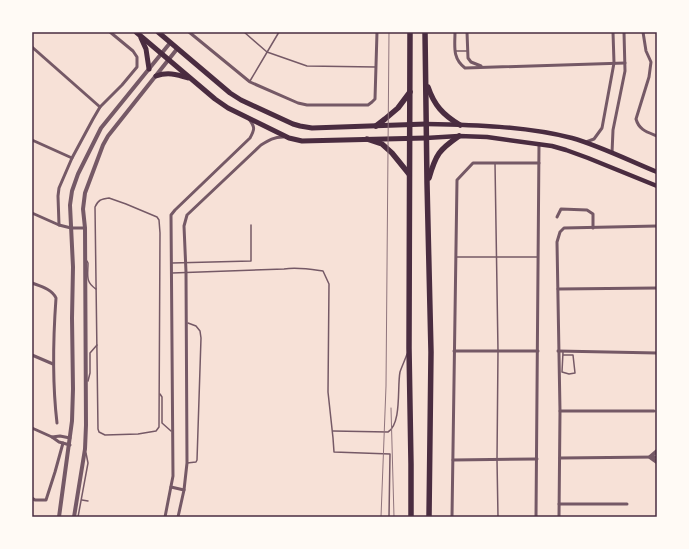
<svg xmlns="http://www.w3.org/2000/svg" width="689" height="549" font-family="Helvetica,sans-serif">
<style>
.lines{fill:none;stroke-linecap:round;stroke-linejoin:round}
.service{stroke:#755966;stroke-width:1.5}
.minor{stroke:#755966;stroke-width:3}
.tertiary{stroke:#755966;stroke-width:4}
.secondary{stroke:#4a2c40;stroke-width:4.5}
.primary{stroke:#4a2c40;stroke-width:5}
.trunk{stroke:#4a2c40;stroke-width:5.5}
.tram{stroke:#8f747c;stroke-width:1}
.neatline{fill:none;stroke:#4a2c40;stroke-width:1.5}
</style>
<rect width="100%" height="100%" fill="#f7e1d7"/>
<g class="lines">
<g class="service">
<polyline points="244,32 267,52 307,66 376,67"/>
<polyline points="455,51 467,51"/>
<polyline points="250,81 279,32"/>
<polyline points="495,163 498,351 497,460 498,517"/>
<path d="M 109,198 L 126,204 L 157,217 L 159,220 L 160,233 L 159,427 L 156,431 L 138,434 L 105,435 L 99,432 L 98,429 L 95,207 C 98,200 101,199 109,198 Z"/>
<polyline points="456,257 538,257"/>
<path d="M 87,261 L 88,263 C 88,275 85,282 96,289"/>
<polyline points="172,263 251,261 251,225"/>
<path d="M 172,273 L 284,269 C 298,267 309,269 323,271 L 329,284 L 328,392 L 333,438 L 334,452 L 390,454 L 389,517"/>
<polyline points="563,355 573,355 575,373 569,374 562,372 563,352"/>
<polyline points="88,381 90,373 90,353 97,345"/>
<polyline points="160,394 162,397 162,423 171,431"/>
<path d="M 333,431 L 388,432 C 402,423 397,387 400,372 C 402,366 405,360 407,354"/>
<polyline points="187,463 196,462 197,460 201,338 200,331 196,326 188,323"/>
<polyline points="82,500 88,501"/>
<polyline points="78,517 88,463 86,453"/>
</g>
<g class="minor">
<polyline points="189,32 250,82 298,103 307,105 368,105 372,102 375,99 377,32"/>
<path d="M 455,32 C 455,46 452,58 465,68 L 625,63"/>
<polyline points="467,32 468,58 471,62 481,66"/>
<path d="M 643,32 L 646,51 L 651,62 L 649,77 L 636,119 C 639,130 647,132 657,136"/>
<polyline points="32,47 100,107"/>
<polyline points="32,140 72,158"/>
<polyline points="586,142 594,139 602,128 614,63 613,32"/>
<polyline points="612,153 613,130 625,71 624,32"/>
<polyline points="32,213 59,225 71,228 85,228"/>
<polyline points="557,217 561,209 587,210 593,214 593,228"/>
<polyline points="59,225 58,196 59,188 72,158 93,119 100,107 122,85 137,67 137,57 133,51 110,32"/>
<path d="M 32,283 C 40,286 52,289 56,298 C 53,340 52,381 57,423"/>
<polyline points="558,289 657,288"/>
<polyline points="454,351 538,351"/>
<polyline points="558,351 657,353"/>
<polyline points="32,355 53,364"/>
<polyline points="560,411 654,411"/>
<polyline points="32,428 52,437 59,442 70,445"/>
<polyline points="52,437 60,436 70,438"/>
<polyline points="560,458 657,457"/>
<polyline points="453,460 537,459"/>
<polyline points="171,487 184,490"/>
<polyline points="32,498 35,500 46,500 55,472 63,443"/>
<polyline points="559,504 627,504"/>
<path d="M 165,517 L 173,476 L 171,215 L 175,210 L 250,138 C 255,129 255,127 249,119"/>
<path d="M 178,517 L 184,490 L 187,463 L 186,272 L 184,226 L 187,215 L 261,145 C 269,140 274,137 283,137"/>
<polyline points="452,517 457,180 473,163 539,163"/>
<polyline points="536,517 539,144"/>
<polyline points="559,517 560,411 557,242 560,232 564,228 657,226"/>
</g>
<g class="tertiary">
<polyline points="657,451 650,457 657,462"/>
<polyline points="59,517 72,421 73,389 72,318 73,267 70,205 72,191 78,174 101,128 170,43"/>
<polyline points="74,517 85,449 86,425 85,228 83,209 85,193 103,145 108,136 177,49"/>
</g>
<g class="secondary">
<path d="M 426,124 C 475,125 524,126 572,138 C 600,146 630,161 657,172"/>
<polyline points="426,138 459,136 487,137 552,146 566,150 588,158 657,186"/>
</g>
<g class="primary">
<polyline points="136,32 215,99 228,108 289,138 302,141 426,138"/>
<polyline points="158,32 230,93 241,100 293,124 300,126 312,128 426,124"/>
<polyline points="141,38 146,49 149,69"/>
<path d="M 156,76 C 167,72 176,74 188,78"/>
</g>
<g class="trunk">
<polyline points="410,32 409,348 411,464 411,517"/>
<polyline points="425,32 427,183 431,352 429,517"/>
<path d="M 428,87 C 434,105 443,115 460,125"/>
<polyline points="376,126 385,119 398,108 410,92"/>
<polyline points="367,139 382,144 392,153 409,174"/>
<path d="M 429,178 C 436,154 439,150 459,136"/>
</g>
<g class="tram">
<polyline points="391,408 394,517"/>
<polyline points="381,517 386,386 389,32"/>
</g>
</g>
<rect width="689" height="549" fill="none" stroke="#fffaf5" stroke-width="66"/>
<rect x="33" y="33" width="623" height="483" class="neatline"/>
</svg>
